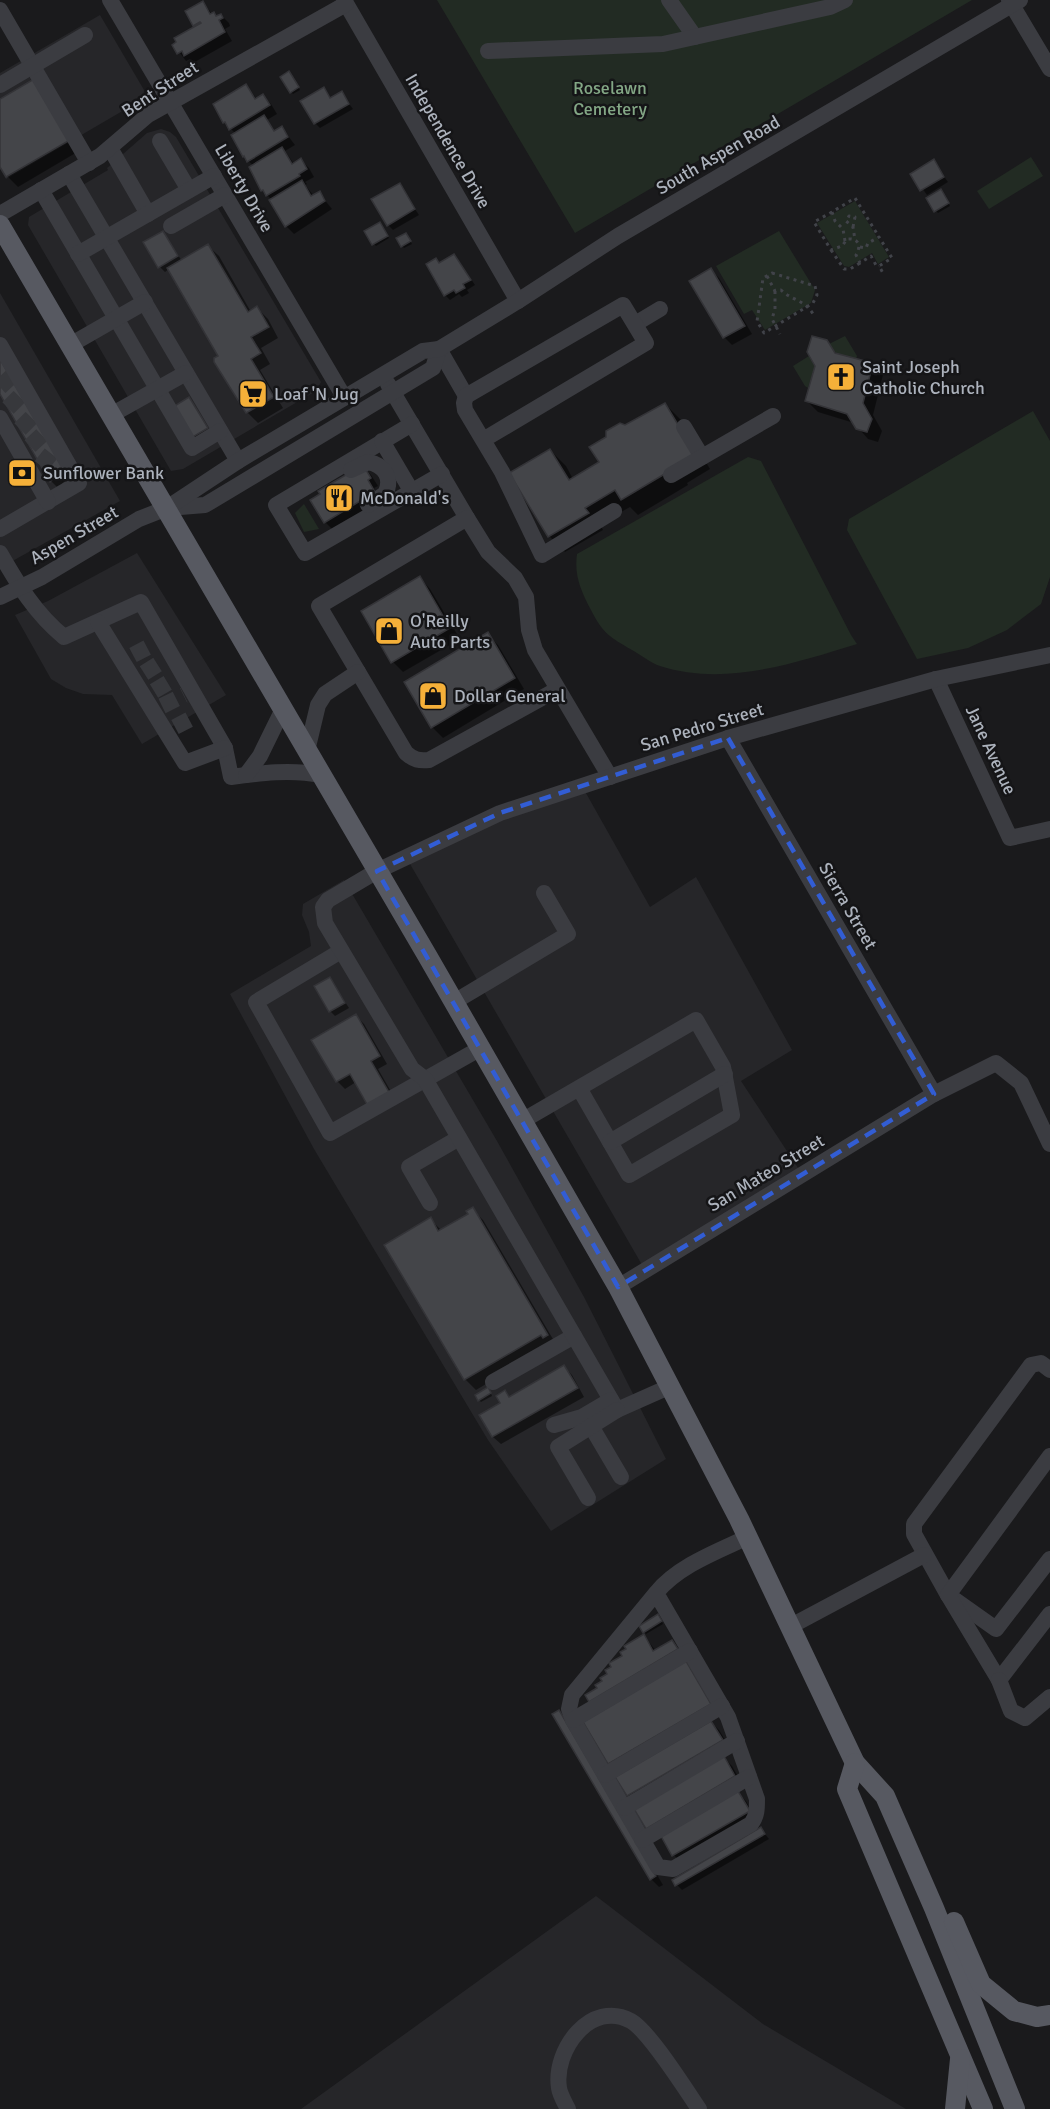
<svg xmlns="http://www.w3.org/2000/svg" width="1050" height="2109" font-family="Signika,sans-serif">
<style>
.built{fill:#262629}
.green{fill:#222b23}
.shadow{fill:#0007}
.building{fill:#444549;stroke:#343438;stroke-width:1.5}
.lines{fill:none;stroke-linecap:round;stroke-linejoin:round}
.minor-tunnel{stroke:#37383c;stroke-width:16;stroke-dasharray:16 8;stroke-linecap:butt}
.path{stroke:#414349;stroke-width:3;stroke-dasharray:3 4.5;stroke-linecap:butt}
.minor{stroke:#3b3c41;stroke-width:16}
.major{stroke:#575961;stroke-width:20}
.marked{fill:none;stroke:#325dd4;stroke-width:4.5;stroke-dasharray:12 8;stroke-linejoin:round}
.labels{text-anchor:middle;stroke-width:5;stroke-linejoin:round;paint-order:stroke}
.park-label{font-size:18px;fill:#83a785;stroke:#151517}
.street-label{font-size:18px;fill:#acb2bc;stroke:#151517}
.poi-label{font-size:18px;fill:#acb2bc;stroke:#151517;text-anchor:start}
</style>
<rect width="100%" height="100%" fill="#1a1a1c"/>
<g class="built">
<polygon points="100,15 144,90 143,99 6,179 0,169 0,73"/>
<polygon points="161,129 170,132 176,137 321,382 316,391 183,469 171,471 28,225 29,217 108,170 107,168 147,133"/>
<polygon points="0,293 120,501 0,568"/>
<polygon points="137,553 226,695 142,744 112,695 83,694 66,688 51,679 15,615 48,601"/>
<polygon points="582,786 650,907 696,877 792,1050 741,1081 802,1174 645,1270 406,857"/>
<polygon points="344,880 497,1141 584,1297 666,1459 551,1531 488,1440 314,1149 230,994 311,946 309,932 302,915 303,904"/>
<polygon points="596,1896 763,2024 906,2109 301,2109"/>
</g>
<g class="green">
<polygon points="437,0 972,0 575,233"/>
<polygon points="1031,157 1043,176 989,209 977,191"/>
<polygon points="855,201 889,257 878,264 872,253 849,267 844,266 817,223"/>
<polygon points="779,231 815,290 811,303 765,330 752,310 744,314 716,266"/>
<polygon points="845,336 857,356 856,359 835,353 829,344"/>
<polygon points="809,356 815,366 808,388 805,386 793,366"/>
<polygon points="1033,411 1050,441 1050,577 1041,604 1007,630 968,648 917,659 847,530 849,519"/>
<path d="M 748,457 L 761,461 L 851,635 L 857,644 C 795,663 725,687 660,666 C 651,663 641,655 632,650 C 610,637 603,634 591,610 C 581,591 574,576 577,554 Z"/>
<polygon points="304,504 319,529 304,532 295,513"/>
</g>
<g class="shadow">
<polygon points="203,3 213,15 217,17 221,15 229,23 230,26 225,29 232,41 193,63 190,59 186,61 174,45 197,27 194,25"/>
<polygon points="291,75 300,90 293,94 291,92"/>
<polygon points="34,81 79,151 18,187 7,176 0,164 0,101"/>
<polygon points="246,86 257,99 263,96 271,104 277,114 267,120 276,132 282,128 295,145 285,151 294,164 301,160 309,168 314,177 305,182 307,184 305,185 314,196 319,193 332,209 294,234 286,226 272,200 262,190 254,166 248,161 236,134 224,122"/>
<polygon points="324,89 331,99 341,93 353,109 320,128 315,123"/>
<polygon points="933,161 948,182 927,195 912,174"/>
<polygon points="399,185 419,215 393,230 388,225"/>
<polygon points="943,193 950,206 938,213 936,211"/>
<polygon points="382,226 389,238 376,246 374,244"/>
<polygon points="163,233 182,261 208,246 219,256 251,312 257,308 268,319 278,338 261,348 270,364 260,370 283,408 258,423 247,412 215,361 220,356 169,269 165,272 160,267"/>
<polygon points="408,237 412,244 404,248 402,246"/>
<polygon points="459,261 475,285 467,290 469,293 462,297 459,294 450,300 445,295 440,264"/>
<polygon points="711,270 719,278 752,334 732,345 724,337"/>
<polygon points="826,342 839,356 872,365 883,375 873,415 882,431 878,442 868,439 854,423 818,412 807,401"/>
<polygon points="0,391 70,476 58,488 51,481"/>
<polygon points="189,399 212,433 197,442 175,408"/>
<polygon points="665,404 681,420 710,469 687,483 688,485 638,515 630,507 600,524 603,530 565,552 549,536 550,450 566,466 573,479 601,463 625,427"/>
<polygon points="363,467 371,475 378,486 374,488 381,500 333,530 325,522"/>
<polygon points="420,578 430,589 460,639 403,672 393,662"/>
<polygon points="487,634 498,645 524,689 443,738 432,727"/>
<polygon points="330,979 349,1008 335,1016 330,1011"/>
<polygon points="356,1016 364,1024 387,1064 378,1069 397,1102 356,1082 345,1089 337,1081"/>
<polygon points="472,1209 483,1220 557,1346 552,1345 476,1390 465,1379 430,1219 442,1231 470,1215"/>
<polygon points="564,1367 572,1375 584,1397 501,1444 493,1437 481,1416 502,1404 505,1392 511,1398"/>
<polygon points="490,1391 492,1396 481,1402 479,1400"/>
<polygon points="660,1618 663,1624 646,1634 644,1632"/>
<polygon points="644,1636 656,1651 672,1642 680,1649 599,1688 609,1674"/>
<polygon points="558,1712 566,1720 663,1885 659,1887 651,1879"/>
<polygon points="710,1721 719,1730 730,1748 636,1803 628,1796 617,1778"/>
<polygon points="724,1758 732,1766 742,1784 655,1836"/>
<polygon points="738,1793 746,1801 756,1819 681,1863 674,1855 663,1837"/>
<polygon points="761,1829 769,1839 682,1890 677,1885 674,1881"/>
</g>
<g class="building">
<polygon points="203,1 210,14 214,12 216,16 221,14 223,18 219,20 225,32 184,56 182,51 177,54 172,45 176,42 174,38 201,23 200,22 193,26 185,11"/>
<polygon points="289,71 299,87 290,93 280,77"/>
<polygon points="34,79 70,140 6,177 0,167 0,99"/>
<polygon points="246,84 255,99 263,94 270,105 229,130 225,122 223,123 213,104"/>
<polygon points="324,87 330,98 342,91 349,104 314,124 300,101"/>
<polygon points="264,115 274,131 282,126 288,137 247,162 244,156 243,157 231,135"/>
<polygon points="282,147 292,164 301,158 307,169 299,174 300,176 266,196 263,190 261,191 249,167"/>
<polygon points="934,159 944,177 920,191 910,174"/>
<polygon points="302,180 311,196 320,191 325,201 285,227 269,200"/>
<polygon points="400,183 415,209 387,226 371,199"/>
<polygon points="941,189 949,203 934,212 926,198"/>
<polygon points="380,222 388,236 372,245 364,231"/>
<polygon points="163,231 178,256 158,268 143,242"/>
<polygon points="406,233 411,241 401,247 396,238"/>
<polygon points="208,244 248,312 257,306 269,327 251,337 261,353 251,359 274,397 246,413 214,362 214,358 218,356 167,268"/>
<polygon points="454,254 471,280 463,284 465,288 456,293 454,290 444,296 426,264 436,258 439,263"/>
<polygon points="711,268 745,326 723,338 689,281"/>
<polygon points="812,336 827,340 835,353 873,363 863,403 872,419 867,432 856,429 847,414 805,401 815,366 807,352"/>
<polygon points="0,359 63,467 50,482 0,394"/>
<polygon points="189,397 208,428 191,438 173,407"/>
<polygon points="665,403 695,453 673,469 621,500 615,490 585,508 589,513 548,537 509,473 550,449 569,480 599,462 589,447 606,437 606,431 620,423 625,425"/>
<polygon points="363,465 371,478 368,480 375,492 324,523 310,500 320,494 318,491"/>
<polygon points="420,576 450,628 391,663 361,611"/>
<polygon points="488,632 515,678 431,728 404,682"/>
<polygon points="330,977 345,1003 329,1012 314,986"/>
<polygon points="356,1014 380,1056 371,1061 390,1094 368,1106 350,1074 336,1082 311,1040"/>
<polygon points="473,1207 548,1335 543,1338 541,1335 464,1380 384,1245 431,1217 438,1231 468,1214 466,1211"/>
<polygon points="564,1365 578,1388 492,1437 479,1415 500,1403 496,1396 505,1390 509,1397"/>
<polygon points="488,1387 491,1393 478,1401 475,1395"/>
<polygon points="658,1614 662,1621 643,1633 639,1626"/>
<polygon points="644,1634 653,1651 672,1640 678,1649 589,1702 585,1695 597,1688 595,1685 602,1681 600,1678 607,1674 605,1670 611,1667 609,1663 622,1656 620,1652 626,1649 624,1646"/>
<polygon points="686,1661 711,1704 608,1764 583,1722"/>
<polygon points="559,1710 656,1876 650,1880 552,1714"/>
<polygon points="711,1721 723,1740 627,1796 615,1777"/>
<polygon points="724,1756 735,1776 646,1829 634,1809"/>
<polygon points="738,1791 750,1811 672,1856 661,1836"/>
<polygon points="761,1827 765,1834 675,1886 672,1880"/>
</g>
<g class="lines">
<g class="minor-tunnel">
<polyline points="0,387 12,376"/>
<polyline points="8,408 22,394"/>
<polyline points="20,429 34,415"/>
<polyline points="30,446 44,433"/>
<polyline points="41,466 53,451"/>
<polyline points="133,655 154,644"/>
<polyline points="144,673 163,661"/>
<polyline points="154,691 174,679"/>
<polyline points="162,706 184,695"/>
<polyline points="175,727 196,716"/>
</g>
<g class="path">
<path d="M 832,212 L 814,222 L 831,250 L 842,246 L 847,239 C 858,238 862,245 856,255 L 860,263 L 871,256 L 877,267 L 879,266"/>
<polyline points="853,227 855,217 849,216 846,221 853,227 855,240"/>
<polyline points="845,241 843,229 835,221 832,212 855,198 879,237"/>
<polyline points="860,247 866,248 868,243 879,237 892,258 879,266 883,273"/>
<polyline points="831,250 844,269 850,269 860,263"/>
<polygon points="772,273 815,286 817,295 813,303 764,333 757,321 758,315 763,278"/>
<path d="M 767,276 L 775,291 L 781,290 C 791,300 805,300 813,314"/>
<polyline points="775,291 775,309 772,319 780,334"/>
</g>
<g class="minor">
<polyline points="110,0 344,397"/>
<polyline points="344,0 518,301"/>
<polyline points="669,0 695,37"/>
<polyline points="1009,0 1050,69"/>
<polyline points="0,10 89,163"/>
<polyline points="488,51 663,44 830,7 845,0"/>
<polyline points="0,85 85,35"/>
<polyline points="160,141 189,190"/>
<polyline points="110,148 148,214"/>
<polyline points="69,174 238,461"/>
<polyline points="41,190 192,448 220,431"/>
<polyline points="0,214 100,156 148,115 346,4"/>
<polyline points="171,226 225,195"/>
<polyline points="78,254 214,176"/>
<polyline points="635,324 660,309"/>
<polyline points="0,345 79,483 0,529"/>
<polyline points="70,345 145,302"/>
<polyline points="439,349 466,396"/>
<polyline points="388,384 467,518"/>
<polyline points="111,415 186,373"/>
<polyline points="0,418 48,502"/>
<polyline points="412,424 276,505 305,553 442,474"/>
<polyline points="684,427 702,457"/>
<polyline points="483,440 646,343 623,305 466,396 464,403 465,410 502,472 542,555 614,511"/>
<polyline points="382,441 412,492"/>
<path d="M 351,470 L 368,462 C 385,465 393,479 385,494 L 368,505"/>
<polyline points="671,475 773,416"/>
<polyline points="168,508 205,505 433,368 439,349"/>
<path d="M 0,553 C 19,586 35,613 64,637 L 141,602 L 225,748 L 231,777 C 260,773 291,769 321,775"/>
<polyline points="0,597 42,577 139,519 167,508 238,461 423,351 439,349 518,301 618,236 1020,0"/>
<polyline points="98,622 185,763 225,748"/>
<polyline points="936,679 1010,838 1050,829"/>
<path d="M 558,689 L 535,650 L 529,630 L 526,597 L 515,578 L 488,552 L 467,518 L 319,606 L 406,753 C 414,760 419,761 429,760 L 558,689 L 610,777"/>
<polyline points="728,738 934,1094"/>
<polyline points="307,751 318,705 325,694 358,672"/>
<polyline points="246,775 260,756 283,709"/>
<polyline points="341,951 256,1002 330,1133 481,1048"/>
<polyline points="454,1002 568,934 544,893"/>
<polyline points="522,1121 696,1020 723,1067 732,1115 629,1175 579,1088"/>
<polyline points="610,1142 725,1074"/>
<polyline points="430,1203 409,1167 459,1138"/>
<polyline points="618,1287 934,1094 996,1063 1021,1083 1050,1144"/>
<polyline points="1050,1370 1041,1363 1031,1365 914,1524 914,1534 948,1595 996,1629 1050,1559"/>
<polyline points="493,1382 574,1336"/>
<polyline points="671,1386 617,1410 425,1079 412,1069 325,923 323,907 328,900 377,871 500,813 728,738 936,679 1050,655"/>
<polyline points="554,1425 582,1417 611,1400"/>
<polyline points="591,1426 621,1477"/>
<polyline points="1050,1456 948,1595 999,1680 1050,1614"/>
<polyline points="588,1498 558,1447 617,1410"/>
<path d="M 656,1593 L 728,1717 L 757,1799 C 757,1809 757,1816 751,1824 L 673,1869 L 658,1867 L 573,1720 L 569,1709 L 572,1695 L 656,1593 C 678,1566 716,1552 748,1537"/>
<polyline points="791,1626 924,1555"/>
<polyline points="999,1680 1011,1711 1025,1718 1050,1697"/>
<polyline points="573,1720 690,1651"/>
<polyline points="605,1775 722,1706"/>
<polyline points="624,1808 737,1741"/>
<polyline points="642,1840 749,1777"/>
<path d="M 568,2109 C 565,2103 560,2095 559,2088 C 553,2050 591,1999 631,2021 C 649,2031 686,2090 699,2109"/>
</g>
<g class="major">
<polyline points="0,225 428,957 618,1287 739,1519 855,1763 885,1796 934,1908 1015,2109"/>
<polyline points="855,1763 847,1789 983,2109"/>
<polyline points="954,1922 981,1984 1014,2011 1037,2017 1050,2015"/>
<polyline points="955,2109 960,2059"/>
</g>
</g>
<path class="marked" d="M 728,738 L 934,1094 L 618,1287 L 377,871 L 500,813 Z"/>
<defs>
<g id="church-square" transform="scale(1.5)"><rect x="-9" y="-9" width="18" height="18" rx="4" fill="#f5b039" stroke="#151517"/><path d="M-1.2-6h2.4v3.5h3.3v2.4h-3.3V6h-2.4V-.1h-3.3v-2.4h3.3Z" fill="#111"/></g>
<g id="supermarket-square" transform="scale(1.5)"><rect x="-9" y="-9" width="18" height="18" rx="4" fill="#f5b039" stroke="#151517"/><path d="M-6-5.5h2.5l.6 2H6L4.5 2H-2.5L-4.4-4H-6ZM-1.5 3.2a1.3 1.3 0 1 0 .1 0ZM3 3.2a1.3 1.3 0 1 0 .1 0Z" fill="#111"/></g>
<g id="bank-square" transform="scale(1.5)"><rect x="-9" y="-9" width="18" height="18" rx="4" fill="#f5b039" stroke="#151517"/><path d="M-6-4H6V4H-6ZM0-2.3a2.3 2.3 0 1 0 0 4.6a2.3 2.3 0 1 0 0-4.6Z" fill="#111"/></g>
<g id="restaurant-square" transform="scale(1.5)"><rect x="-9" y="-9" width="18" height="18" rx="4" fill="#f5b039" stroke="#151517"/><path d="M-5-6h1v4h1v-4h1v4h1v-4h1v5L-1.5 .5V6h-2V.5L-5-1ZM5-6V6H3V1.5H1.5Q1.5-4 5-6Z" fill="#111"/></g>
<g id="shop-square" transform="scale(1.5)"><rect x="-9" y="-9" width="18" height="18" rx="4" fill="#f5b039" stroke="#151517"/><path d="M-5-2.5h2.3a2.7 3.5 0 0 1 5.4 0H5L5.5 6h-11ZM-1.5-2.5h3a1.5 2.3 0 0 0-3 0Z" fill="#111"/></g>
</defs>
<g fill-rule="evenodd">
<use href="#church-square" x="841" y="377"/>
<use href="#supermarket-square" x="253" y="394"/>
<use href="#bank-square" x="22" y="473"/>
<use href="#restaurant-square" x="339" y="498"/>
<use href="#shop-square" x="389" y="631"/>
<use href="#shop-square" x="433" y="696"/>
</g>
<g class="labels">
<g class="park-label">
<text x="610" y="94">Roselawn<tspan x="610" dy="21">Cemetery</tspan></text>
</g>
<g class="street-label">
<text transform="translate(160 89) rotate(-33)" y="6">Bent Street</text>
<text transform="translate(448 141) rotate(60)" y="6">Independence Drive</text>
<text transform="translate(718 155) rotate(-30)" y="6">South Aspen Road</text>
<text transform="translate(244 188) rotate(60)" y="6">Liberty Drive</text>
<text transform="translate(74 535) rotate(-30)" y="6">Aspen Street</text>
<text transform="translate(702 727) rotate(-17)" y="6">San Pedro Street</text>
<text transform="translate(991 750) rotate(65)" y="6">Jane Avenue</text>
<text transform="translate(848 906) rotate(60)" y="6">Sierra Street</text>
<text transform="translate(766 1173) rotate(-31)" y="6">San Mateo Street</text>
</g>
<g class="poi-label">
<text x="862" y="373">Saint Joseph<tspan x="862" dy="21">Catholic Church</tspan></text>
<text x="274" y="400">Loaf 'N Jug</text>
<text x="43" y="479">Sunflower Bank</text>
<text x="360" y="504">McDonald's</text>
<text x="410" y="627">O'Reilly<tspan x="410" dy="21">Auto Parts</tspan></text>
<text x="454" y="702">Dollar General</text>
</g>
</g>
</svg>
